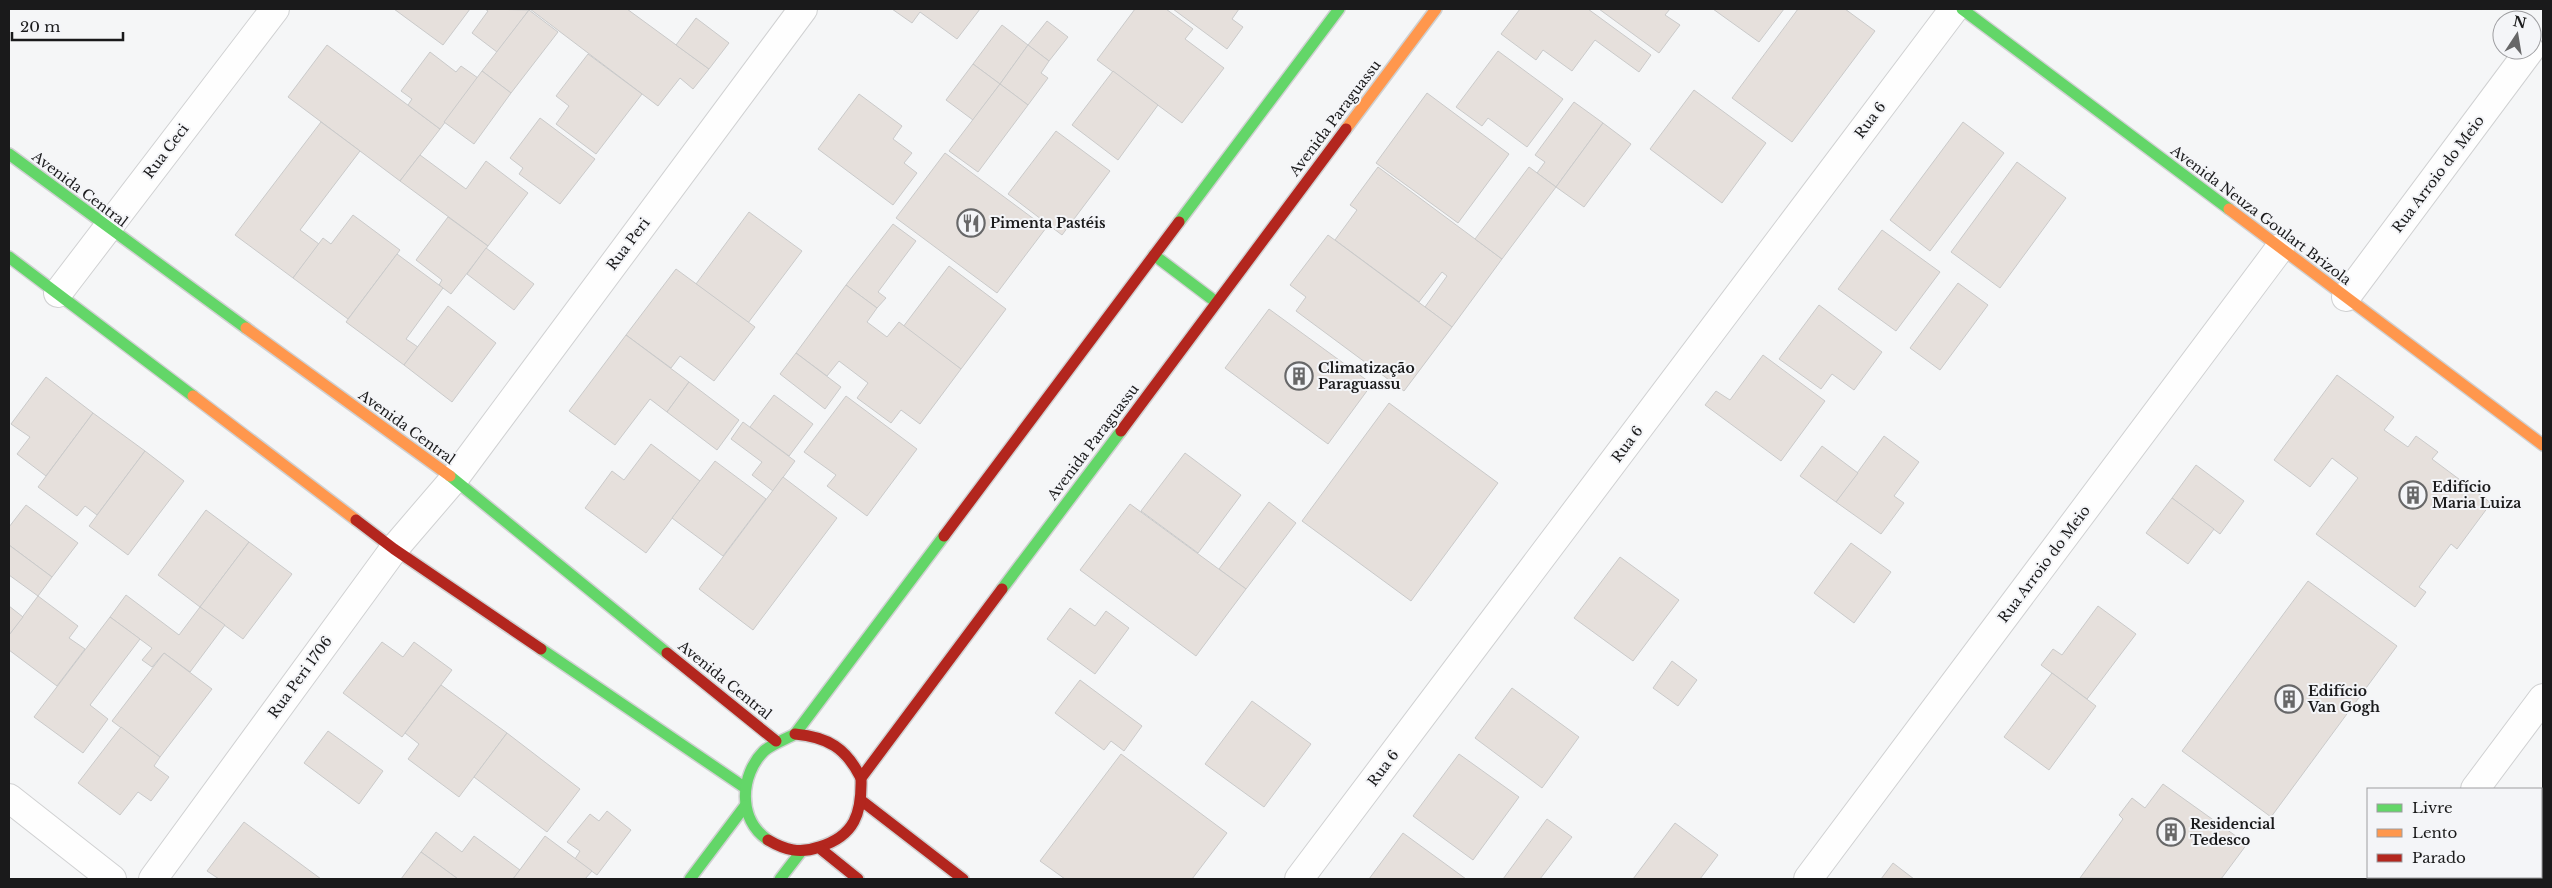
<svg xmlns="http://www.w3.org/2000/svg" width="2552" height="888" font-family="'Libre Baskerville',serif">
<style>
.building{fill:#e6e0dc;stroke:#cacaca}
.lines{fill:none;stroke-linecap:round;stroke-linejoin:round}
.street-casing{stroke:#d0d1d2;stroke-width:30}
.fast-casing{stroke:#d0d1d2;stroke-width:14}
.slow-casing{stroke:#d0d1d2;stroke-width:14}
.jam-casing{stroke:#d0d1d2;stroke-width:14}
.street{stroke:#fefefe;stroke-width:28}
.fast{stroke:#63d668;stroke-width:11}
.slow{stroke:#ff974d;stroke-width:11}
.jam{stroke:#b3261e;stroke-width:11}
.labels{text-anchor:middle;stroke-width:4;stroke-linejoin:round;paint-order:stroke}
.street-label{font-size:14px;fill:#1a1a1b;stroke:#f4f5f8}
.poi-label{font-size:14px;font-weight:bold;fill:#1a1a1b;stroke:#f4f5f8;text-anchor:start}
</style>
<rect width="100%" height="100%" fill="#f5f6f7"/>
<g class="building">
<polygon points="394,9 470,9 443,45"/>
<polygon points="485,9 529,10 497,52 472,33 488,11"/>
<polygon points="530,9 627,9 709,69 693,89 680,78 658,106"/>
<polygon points="892,9 980,9 957,39 920,12 912,23"/>
<polygon points="1135,9 1166,9 1193,29 1185,39 1224,68 1182,123 1097,60"/>
<polygon points="1173,9 1239,9 1232,19 1243,27 1227,49"/>
<polygon points="1520,9 1588,9 1651,55 1639,72 1595,40 1572,71 1543,50 1536,60 1501,34"/>
<polygon points="1599,9 1670,9 1665,15 1680,25 1659,53"/>
<polygon points="1713,9 1784,9 1759,42"/>
<polygon points="1798,9 1845,9 1875,31 1792,142 1732,98"/>
<polygon points="529,10 558,32 511,93 482,71"/>
<polygon points="696,18 729,43 709,69 676,45"/>
<polygon points="1047,21 1068,37 1049,61 1028,45"/>
<polygon points="1002,25 1028,45 1000,84 973,64"/>
<polygon points="327,45 440,129 400,181 288,97"/>
<polygon points="1028,45 1049,61 1041,73 1048,78 1028,105 1000,84"/>
<polygon points="1498,51 1563,99 1527,147 1488,118 1482,126 1456,107"/>
<polygon points="430,52 456,72 461,66 478,78 440,129 408,105 412,99 401,91"/>
<polygon points="588,54 642,94 596,154 556,124 569,106 556,96"/>
<polygon points="973,64 1000,84 973,120 946,100"/>
<polygon points="482,71 511,93 474,144 444,122"/>
<polygon points="1113,71 1158,105 1118,160 1072,125"/>
<polygon points="1000,84 1028,105 978,172 949,151"/>
<polygon points="1694,90 1766,143 1722,203 1650,149"/>
<polygon points="1427,93 1509,154 1458,223 1376,163"/>
<polygon points="859,94 902,126 893,139 912,153 904,163 917,173 893,205 818,149"/>
<polygon points="1574,102 1603,123 1556,187 1537,173 1545,162 1535,155"/>
<polygon points="540,118 595,159 560,204 519,174 523,168 510,158"/>
<polygon points="321,122 360,151 300,230 319,244 293,278 235,235"/>
<polygon points="1963,122 2004,153 1930,251 1890,220"/>
<polygon points="1603,123 1631,144 1584,207 1556,187"/>
<polygon points="1056,131 1110,171 1062,235 1008,194"/>
<polygon points="945,153 1046,228 997,293 896,218"/>
<polygon points="420,155 466,189 486,161 528,193 488,246 400,181"/>
<polygon points="2017,162 2066,198 2000,288 1951,252"/>
<polygon points="1378,167 1502,259 1452,327 1425,307 1447,276 1442,272 1419,302 1335,240 1357,210 1350,205"/>
<polygon points="1529,167 1556,187 1502,259 1475,239"/>
<polygon points="749,212 802,251 748,323 696,284"/>
<polygon points="353,215 400,250 348,319 293,278 323,238 331,244"/>
<polygon points="448,217 488,246 451,294 439,285 442,280 416,260"/>
<polygon points="893,224 916,241 878,292 886,298 877,308 846,285"/>
<polygon points="1882,230 1940,272 1896,331 1838,289"/>
<polygon points="1328,235 1452,327 1404,391 1296,311 1306,297 1290,285"/>
<polygon points="486,248 534,284 514,310 467,274"/>
<polygon points="397,254 443,288 406,339 418,347 404,365 346,322"/>
<polygon points="949,266 1006,309 961,369 903,327"/>
<polygon points="676,269 755,327 714,381 680,356 671,368 626,335"/>
<polygon points="1958,283 1988,305 1940,370 1910,348"/>
<polygon points="846,285 877,308 867,322 887,337 899,322 961,369 920,424 901,410 891,423 857,398 868,383 839,361 827,376 796,353"/>
<polygon points="1819,305 1882,352 1854,390 1832,374 1821,389 1779,359"/>
<polygon points="448,306 496,343 452,402 404,365"/>
<polygon points="1269,309 1372,384 1328,444 1225,368"/>
<polygon points="626,335 689,382 667,412 650,399 615,445 569,411"/>
<polygon points="796,353 841,387 825,409 780,374"/>
<polygon points="1763,355 1825,401 1781,461 1705,405 1716,391 1730,400"/>
<polygon points="2337,375 2394,417 2384,430 2408,447 2416,436 2438,452 2432,459 2491,503 2457,549 2451,544 2419,587 2426,592 2415,607 2316,534 2358,478 2332,458 2310,487 2274,460"/>
<polygon points="46,377 93,413 46,476 17,454 30,437 11,424"/>
<polygon points="689,382 739,420 717,450 667,412"/>
<polygon points="774,395 813,424 789,456 750,427"/>
<polygon points="846,396 917,449 867,516 827,486 836,475 804,452"/>
<polygon points="1389,403 1498,483 1411,601 1302,521"/>
<polygon points="93,413 145,451 97,515 85,506 77,516 38,487"/>
<polygon points="743,422 795,461 773,491 752,475 762,462 731,439"/>
<polygon points="1884,436 1919,462 1894,496 1904,503 1881,534 1836,502"/>
<polygon points="651,444 700,481 646,553 585,508 612,471 624,480"/>
<polygon points="1822,446 1858,473 1836,502 1800,476"/>
<polygon points="145,451 184,481 128,555 89,526"/>
<polygon points="1185,453 1241,495 1198,553 1141,511"/>
<polygon points="715,461 766,499 723,556 672,518"/>
<polygon points="2196,465 2244,501 2220,534 2172,498"/>
<polygon points="783,477 837,518 753,630 699,589"/>
<polygon points="2172,498 2214,529 2188,564 2146,533"/>
<polygon points="1269,502 1296,523 1246,589 1219,569"/>
<polygon points="1130,504 1246,589 1196,656 1080,570"/>
<polygon points="26,505 78,543 52,577 9,545 9,527"/>
<polygon points="206,510 249,542 200,607 158,575"/>
<polygon points="249,542 292,574 243,639 200,607"/>
<polygon points="1851,543 1891,572 1854,623 1814,593"/>
<polygon points="9,545 52,577 38,596 9,575"/>
<polygon points="1620,557 1679,600 1633,661 1574,618"/>
<polygon points="2308,581 2397,646 2271,817 2182,751"/>
<polygon points="126,595 179,635 200,607 225,625 190,672 164,653 152,667 142,660 152,648 110,617"/>
<polygon points="38,596 78,626 69,638 85,649 57,686 9,650 9,635"/>
<polygon points="9,606 23,617 9,635"/>
<polygon points="2098,606 2136,634 2087,699 2041,665 2053,649 2062,655"/>
<polygon points="1070,608 1095,626 1106,611 1129,628 1095,674 1047,639"/>
<polygon points="110,617 140,639 90,705 108,719 83,753 34,717"/>
<polygon points="382,642 403,657 414,642 452,670 402,737 343,693"/>
<polygon points="164,653 212,689 160,757 112,721"/>
<polygon points="1672,661 1697,680 1678,706 1653,688"/>
<polygon points="2052,673 2096,706 2049,770 2004,737"/>
<polygon points="1080,680 1142,726 1124,751 1111,741 1104,750 1055,713"/>
<polygon points="441,685 507,733 459,797 408,759 419,744 405,733"/>
<polygon points="1512,688 1579,737 1542,788 1475,738"/>
<polygon points="1252,701 1311,744 1264,807 1205,764"/>
<polygon points="121,727 160,757 154,766 169,777 151,801 138,792 120,815 78,783"/>
<polygon points="328,731 383,771 359,804 304,763"/>
<polygon points="507,733 580,789 547,832 474,777"/>
<polygon points="1121,754 1227,833 1192,879 1065,879 1040,861"/>
<polygon points="1459,754 1519,797 1473,860 1413,816"/>
<polygon points="2163,784 2247,844 2221,879 2080,878 2123,819 2119,815 2132,798 2145,808"/>
<polygon points="607,811 631,830 597,875 575,859 580,851 567,842 590,814 599,821"/>
<polygon points="1547,819 1572,837 1540,879 1503,879"/>
<polygon points="244,822 256,831 321,879 219,879 207,871"/>
<polygon points="1675,823 1718,855 1700,879 1633,879"/>
<polygon points="436,832 462,852 474,836 520,870 513,879 458,879 421,852"/>
<polygon points="1403,833 1466,879 1369,879"/>
<polygon points="545,836 592,871 585,879 513,879"/>
<polygon points="421,852 458,879 401,879"/>
<polygon points="1893,863 1914,879 1881,879"/>
</g>
<g class="lines">
<g class="street-casing">
<g id="street">
<polyline points="58,293 275,9"/>
<polyline points="2346,297 2530,50"/>
<polyline points="2475,789 2543,698"/>
<polyline points="9,798 112,879"/>
<polyline points="153,879 394,549 454,479 803,9"/>
<polyline points="1299,879 1954,9"/>
<polyline points="1808,879 2280,248"/>
<polyline points="2408,879 2410,877"/>
</g>
</g>
<g class="fast-casing">
<g id="fast">
<polyline points="1962,9 2229,209"/>
<polyline points="9,154 246,328"/>
<polyline points="1179,222 1339,9"/>
<polyline points="1154,255 1216,302"/>
<polyline points="9,257 193,396"/>
<polyline points="450,476 667,653"/>
<polyline points="1002,589 1121,431"/>
<polyline points="541,649 744,787"/>
<path d="M 768,840 C 737,819 740,775 764,751 C 772,744 786,739 795,734 L 944,536"/>
<polyline points="690,879 745,806"/>
<polyline points="780,879 800,853"/>
</g>
</g>
<g class="slow-casing">
<g id="slow">
<polyline points="1346,129 1436,9"/>
<polyline points="2229,209 2543,445"/>
<polyline points="246,328 450,476"/>
<polyline points="193,396 356,520"/>
</g>
</g>
<g class="jam-casing">
<g id="jam">
<polyline points="1121,431 1346,129"/>
<polyline points="356,520 394,549 541,649"/>
<polyline points="944,536 1179,222"/>
<polyline points="667,653 776,741"/>
<path d="M 795,734 C 828,737 846,748 861,778"/>
<polyline points="862,801 963,879"/>
<path d="M 768,840 C 785,850 800,854 819,847 C 855,836 862,813 861,778 L 1002,589"/>
<polyline points="822,850 858,879"/>
</g>
</g>
<use href="#street" class="street"/>
<use href="#fast" class="fast"/>
<use href="#slow" class="slow"/>
<use href="#jam" class="jam"/>
</g>
<defs>
<g id="restaurant-ring" transform="scale(1.4375)"><circle r="9.5" fill="#f4f5f8" stroke="#676768" stroke-width="1.5"/><path d="M-5-6h1v4h1v-4h1v4h1v-4h1v5L-1.5 .5V6h-2V.5L-5-1ZM5-6V6H3V1.5H1.5Q1.5-4 5-6Z" fill="#676768"/></g>
<g id="building-ring" transform="scale(1.4375)"><circle r="9.5" fill="#f4f5f8" stroke="#676768" stroke-width="1.5"/><path d="M-4-6H4V6H1V3H-1V6H-4ZM-2.5-4.3h1.7v1.8h-1.7ZM.8-4.3h1.7v1.8H.8ZM-2.5-1h1.7V.8h-1.7ZM.8-1h1.7V.8H.8Z" fill="#676768"/></g>
</defs>
<g fill-rule="evenodd">
<use href="#restaurant-ring" x="971" y="223"/>
<use href="#building-ring" x="1299" y="376"/>
<use href="#building-ring" x="2413" y="495"/>
<use href="#building-ring" x="2289" y="699"/>
<use href="#building-ring" x="2171" y="832"/>
</g>
<g class="labels">
<g class="street-label">
<text transform="translate(1335 118) rotate(-53)" y="5">Avenida Paraguassu</text>
<text transform="translate(1870 120) rotate(-53)" y="5">Rua 6</text>
<text transform="translate(166 151) rotate(-53)" y="5">Rua Ceci</text>
<text transform="translate(2438 174) rotate(-53)" y="5">Rua Arroio do Meio</text>
<text transform="translate(80 189) rotate(37)" y="5">Avenida Central</text>
<text transform="translate(2261 215) rotate(37)" y="5">Avenida Neuza Goulart Brizola</text>
<text transform="translate(628 244) rotate(-53)" y="5">Rua Peri</text>
<text transform="translate(407 427) rotate(36)" y="5">Avenida Central</text>
<text transform="translate(1093 442) rotate(-53)" y="5">Avenida Paraguassu</text>
<text transform="translate(1627 444) rotate(-53)" y="5">Rua 6</text>
<text transform="translate(2044 564) rotate(-53)" y="5">Rua Arroio do Meio</text>
<text transform="translate(300 677) rotate(-54)" y="5">Rua Peri 1706</text>
<text transform="translate(725 680) rotate(39)" y="5">Avenida Central</text>
<text transform="translate(1383 768) rotate(-53)" y="5">Rua 6</text>
</g>
<g class="poi-label">
<text x="990" y="228">Pimenta Pastéis</text>
<text x="1318" y="373">Climatização<tspan x="1318" dy="16">Paraguassu</tspan></text>
<text x="2432" y="492">Edifício<tspan x="2432" dy="16">Maria Luiza</tspan></text>
<text x="2308" y="696">Edifício<tspan x="2308" dy="16">Van Gogh</tspan></text>
<text x="2190" y="829">Residencial<tspan x="2190" dy="16">Tedesco</tspan></text>
</g>
</g>
<rect width="2552" height="888" fill="none" stroke="#1a1a1b" stroke-width="20"/>
<rect x="2367" y="788" width="175" height="90" fill="#f4f5f8" stroke="#9d9da0"/>
<rect x="2377" y="804" width="25" height="8" fill="#63d668" stroke="#9d9da0"/>
<text x="2412" y="813" font-size="15" fill="#1a1a1b">Livre</text>
<rect x="2377" y="829" width="25" height="8" fill="#ff974d" stroke="#9d9da0"/>
<text x="2412" y="838" font-size="15" fill="#1a1a1b">Lento</text>
<rect x="2377" y="854" width="25" height="8" fill="#b3261e" stroke="#9d9da0"/>
<text x="2412" y="863" font-size="15" fill="#1a1a1b">Parado</text>
<g transform="translate(2517 35) rotate(12)"><circle r="24" fill="#f4f5f8" stroke="#9d9da0"/>
<path d="M0-4L9 19L0 12L-9 19Z" fill="#676768"/>
<text y="-8" font-size="14" font-weight="bold" text-anchor="middle" fill="#1a1a1b">N</text>
</g>
<path d="M12 32v8h111v-8" fill="none" stroke="#1a1a1b" stroke-width="2.5"/>
<text x="20" y="32" font-size="15" fill="#1a1a1b" stroke="#f4f5f8" stroke-width="4" paint-order="stroke">20 m</text>
</svg>
